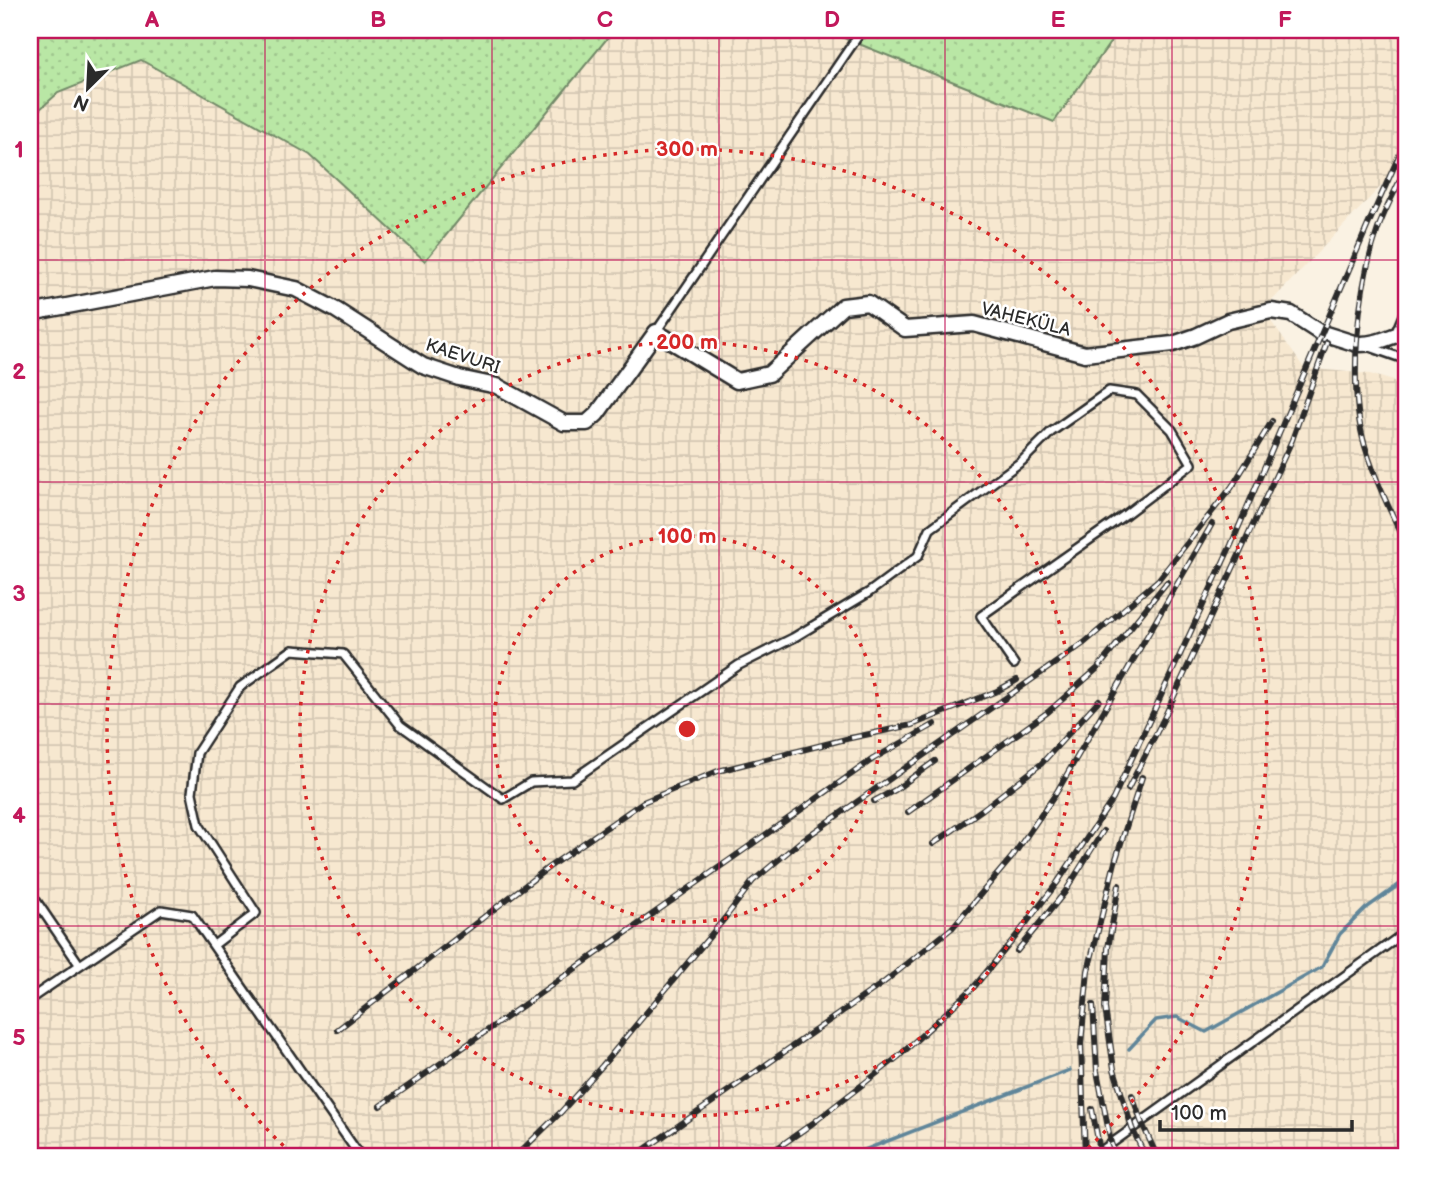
<svg xmlns="http://www.w3.org/2000/svg" width="1437" height="1186" font-family="'Balsamiq Sans',sans-serif">
<style>
.industrial{fill:url(#industrial-grid)}
.grass{fill:url(#grass-dots);stroke:#728968;stroke-width:2}
.lines{fill:none;stroke-linecap:round;stroke-linejoin:round}
.stream{stroke:#60869a;stroke-width:3.5}
.service-casing{stroke:#2b2b2b;stroke-width:12}
.minor-casing{stroke:#2b2b2b;stroke-width:19}
.service{stroke:#fff;stroke-width:7}
.minor{stroke:#fff;stroke-width:14}
.rail-casing{stroke:#2b2b2b;stroke-width:6}
.rail{stroke:#fff;stroke-width:3.5;stroke-dasharray:10;stroke-linecap:butt}
.grid{fill:none;stroke:#c2185b;stroke-width:2;stroke-opacity:0.55}
.ring{fill:none;stroke:#d62828;stroke-width:3.5;stroke-dasharray:3.5 7}
.labels{text-anchor:middle;stroke-width:5;stroke-linejoin:round;paint-order:stroke}
.street-label{font-size:18px;fill:#2b2b2b;stroke:#fff}
.centre{fill:#d62828;stroke:#fff;stroke-width:3.5}
.ring-label{font-size:21px;text-anchor:middle;font-weight:bold;fill:#d62828;stroke:#fff;stroke-width:5;stroke-linejoin:round;paint-order:stroke}
.neatline{fill:none;stroke:#c2185b;stroke-width:2.5}
.grid-label{font-size:23px;text-anchor:middle;font-weight:bold;fill:#c2185b}
</style>
<defs>
<pattern id="industrial-grid" width="8" height="8" patternUnits="userSpaceOnUse" patternTransform="scale(1.75)"><rect width="8" height="8" fill="#f7e8d0"/><path d="M0 4h8M4 0v8" fill="none" stroke="#d4c7b3"/></pattern>
<pattern id="grass-dots" width="8" height="8" patternUnits="userSpaceOnUse" patternTransform="scale(1.75)"><rect width="8" height="8" fill="#b9e7a5"/><path d="M2 2h.1M6 6h.1" fill="none" stroke="#9fc68e" stroke-width="1.8" stroke-linecap="round"/></pattern>
</defs>
<rect width="100%" height="100%" fill="#faf2e3"/>
<filter id="ink" filterUnits="userSpaceOnUse"><feTurbulence type="fractalNoise" baseFrequency=".0143" numOctaves="2"/><feDisplacementMap in="SourceGraphic" scale="14" xChannelSelector="R" yChannelSelector="G"/><feConvolveMatrix kernelMatrix="1 2 1 2 8 2 1 2 1" color-interpolation-filters="sRGB"/></filter>
<g filter="url(#ink)">
<polygon class="industrial" points="614,30 824,30 1054,122 1119,30 1407,30 1407,159 1263,310 1304,368 1370,374 1407,385 1407,1156 30,1156 30,118 58,93 141,60 310,155 425,261"/>
<g class="grass">
<polygon points="30,30 614,30 425,261 310,155 141,60 58,93 30,118"/>
<polygon points="824,30 1119,30 1054,122"/>
</g>
<g class="lines">
<g class="stream">
<polyline points="1129,1049 1156,1020 1177,1017 1206,1032 1322,967 1340,934 1365,909 1407,879"/>
<polyline points="849,1156 1070,1070"/>
</g>
<g class="service-casing">
<g id="service">
<polyline points="656,332 862,30"/>
<polyline points="1370,347 1407,360"/>
<polyline points="30,892 79,964"/>
<polyline points="214,945 256,913 199,825 192,793 197,753 240,687 292,650 343,654 400,725 503,799 531,782 572,780 739,665 793,638 868,593 918,556 930,529 1022,461 1051,432 1109,391 1137,395 1172,430 1192,464 1126,514 981,616 1014,664"/>
<polyline points="30,999 161,910 192,915 360,1156"/>
<polyline points="1094,1156 1407,931"/>
</g>
</g>
<g class="minor-casing">
<path id="minor" d="M 30,313 L 215,278 L 248,279 L 296,289 L 336,310 L 423,366 L 459,378 L 497,386 L 564,423 L 587,423 L 597,414 L 656,332 L 737,381 L 769,374 L 843,306 L 868,303 L 905,329 L 974,324 L 1085,354 L 1173,344 L 1196,336 L 1228,321 L 1271,311 L 1291,314 L 1319,332 L 1357,344 C 1372,345 1385,339 1399,334 L 1407,315"/>
</g>
<use href="#service" class="service"/>
<use href="#minor" class="minor"/>
<g class="rail-casing">
<g id="rail">
<path d="M 1407,165 C 1398,186 1386,207 1378,229 C 1358,286 1347,387 1365,446 C 1375,480 1391,513 1407,545"/>
<polyline points="1230,490 1272,421"/>
<polyline points="1128,789 1164,718 1292,440 1327,342"/>
<polyline points="874,801 895,790 935,761"/>
<polyline points="908,812 1048,712 1098,668 1167,582"/>
<polyline points="933,844 983,809 1041,764 1099,700"/>
<polyline points="1119,885 1108,948 1105,1008 1114,1069 1132,1128 1145,1156"/>
<polyline points="1017,951 1065,892 1103,831"/>
<polyline points="1093,1005 1097,1071 1111,1143 1116,1156"/>
<polyline points="337,1030 549,867 643,802 718,771 846,739 912,725 997,691 1017,680"/>
<polyline points="1132,1095 1141,1121 1157,1156"/>
<polyline points="380,1106 873,759 935,724"/>
<polyline points="1092,1109 1101,1156"/>
<polyline points="516,1156 561,1112 602,1066 725,918 753,881 801,841 1084,643 1158,580 1234,484"/>
<polyline points="635,1156 883,983 952,928 1012,857 1055,795 1212,524"/>
<polyline points="766,1156 813,1123 898,1057 974,987 1017,935 1057,883 1113,799 1231,545 1368,225 1407,138"/>
<polyline points="1085,1156 1081,1044 1088,971 1115,862 1142,777"/>
</g>
</g>
<use href="#rail" class="rail"/>
</g>
</g>
<path class="grid" d="M 265,30 L 265,1156M 492,30 L 492,1156M 719,30 L 719,1156M 945,30 L 945,1156M 1172,30 L 1172,1156M 30,260 L 1407,260M 30,482 L 1407,482M 30,704 L 1407,704M 30,926 L 1407,926"/>
<g class="ring">
<circle cx="687" cy="729" r="193"/>
<circle cx="687" cy="729" r="387"/>
<path d="M291 1153A580 580 0 1 1 1083 1153"/>
</g>
<g class="labels">
<g class="street-label">
<text transform="translate(1026 319) rotate(14)" y="6">VAHEKÜLA</text>
<text transform="translate(463 356) rotate(18)" y="6">KAEVURI</text>
</g>
</g>
<circle cx="687" cy="729" r="10" class="centre"/>
<g class="ring-label">
<text x="687" y="156">300 m</text>
<text x="687" y="349">200 m</text>
<text x="687" y="543">100 m</text>
</g>
<rect width="1437" height="1186" fill="none" stroke="#fff" stroke-width="77"/>
<g transform="translate(88 88) rotate(204)" stroke="#ffffff" stroke-width="5" paint-order="stroke">
<path d="M0-5L12 26L0 18L-12 26Z" fill="#2b2b2b"/>
<text y="-10" font-size="19" font-weight="bold" text-anchor="middle" fill="#2b2b2b">N</text>
</g>
<path d="M1160 1120v10h192v-10" fill="none" stroke="#2b2b2b" stroke-width="3.5"/>
<text x="1171" y="1120" font-size="21" fill="#2b2b2b" stroke="#ffffff" stroke-width="5" paint-order="stroke">100 m</text>
<rect x="38" y="38" width="1360" height="1110" class="neatline"/>
<g class="grid-label">
<text x="152" y="27">A</text>
<text x="378" y="27">B</text>
<text x="605" y="27">C</text>
<text x="832" y="27">D</text>
<text x="1058" y="27">E</text>
<text x="1285" y="27">F</text>
<text x="19" y="157">1</text>
<text x="19" y="379">2</text>
<text x="19" y="601">3</text>
<text x="19" y="823">4</text>
<text x="19" y="1045">5</text>
</g>
</svg>
